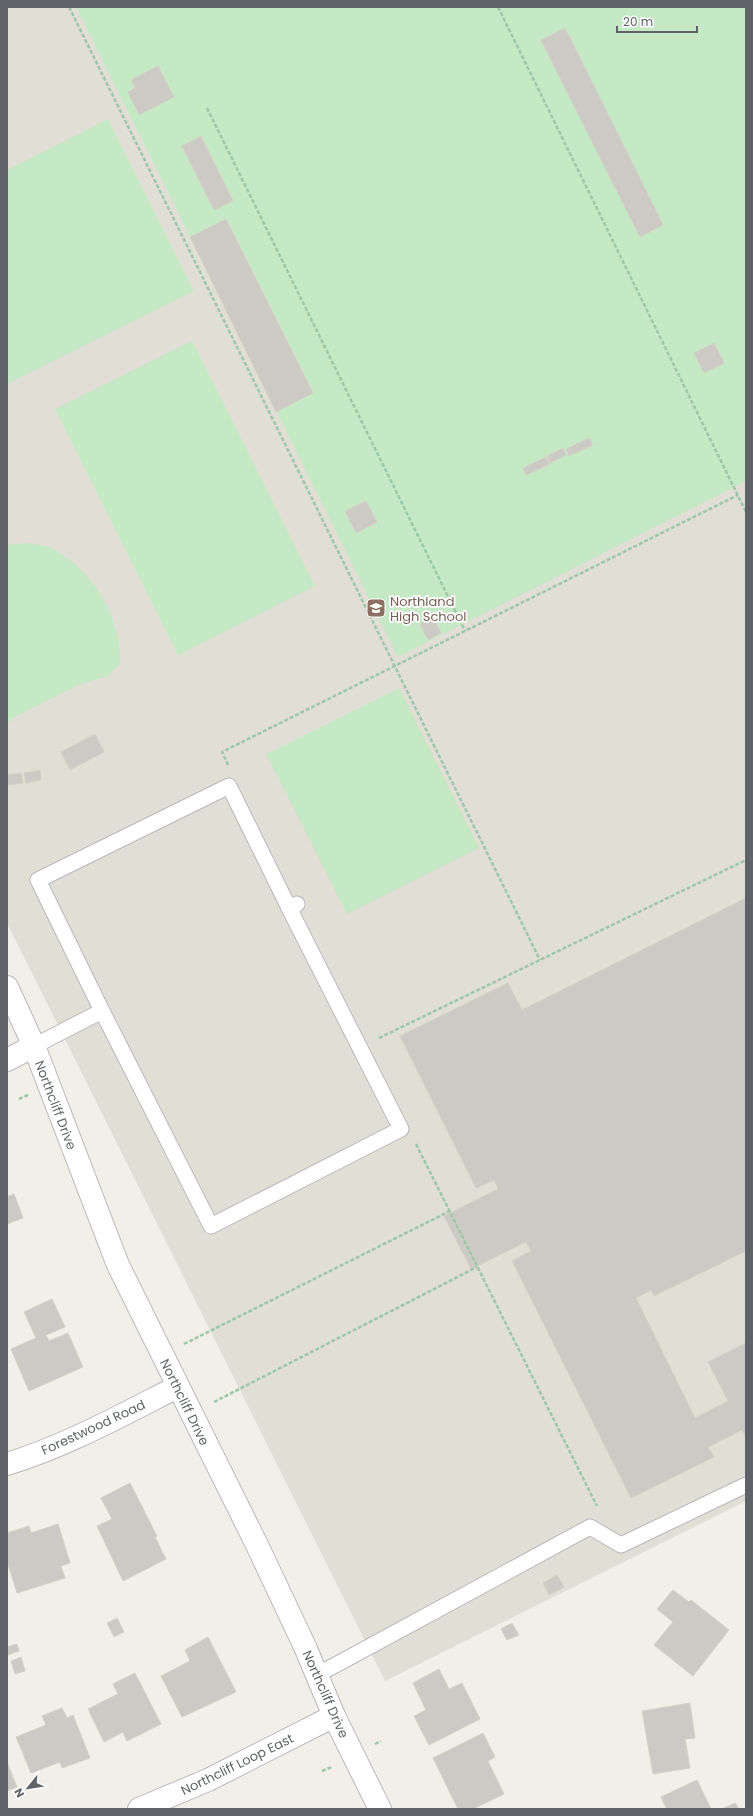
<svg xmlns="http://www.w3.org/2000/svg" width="753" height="1816" font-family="Poppins,sans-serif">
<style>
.education{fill:#e1ded6}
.green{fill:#c5e8c5}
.building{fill:#cccac5;stroke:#d6d1c6}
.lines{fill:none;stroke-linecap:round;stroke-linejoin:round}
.lane-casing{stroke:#b5b8bc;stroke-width:17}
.street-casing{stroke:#b5b8bc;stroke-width:24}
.path{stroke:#9cc7a9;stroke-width:2.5;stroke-dasharray:4 2;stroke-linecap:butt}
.lane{stroke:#fff;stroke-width:15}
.street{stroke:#fff;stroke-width:22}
.labels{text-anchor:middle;stroke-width:3.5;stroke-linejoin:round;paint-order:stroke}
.education-label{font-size:13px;fill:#785e54;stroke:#fff;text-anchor:start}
.street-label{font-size:13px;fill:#5f6368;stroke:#fff}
</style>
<rect width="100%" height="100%" fill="#f1efe8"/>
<polygon class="education" points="7,7 604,7 746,292 746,1501 385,1681 7,923"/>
<g class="green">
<polygon points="76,7 746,7 746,481 398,657"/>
<polygon points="108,119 194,291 7,384 7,170"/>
<polygon points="192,341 315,586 178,655 55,409"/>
<path d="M 27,543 C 35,544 46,545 53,549 C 93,570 122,619 120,664 L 108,676 L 79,685 L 13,718 L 7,724 L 7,545 Z"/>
<polygon points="399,688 479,848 347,914 266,754"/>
</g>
<g class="building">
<polygon points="565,28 663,225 640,237 541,40"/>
<polygon points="158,66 174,97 139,115 128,92 135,88 131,80"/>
<polygon points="201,136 233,201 214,210 182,146"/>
<polygon points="226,219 313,393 276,412 190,237"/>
<polygon points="714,343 724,363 704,373 694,353"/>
<polygon points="589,438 593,445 569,456 566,449"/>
<polygon points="563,448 566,455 550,463 547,456"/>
<polygon points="546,457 550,464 526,475 523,468"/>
<polygon points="366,501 377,522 356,533 345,511"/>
<polygon points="433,617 441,633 428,640 420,624"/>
<polygon points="95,734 104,752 70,770 61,752"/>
<polygon points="40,770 41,780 26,783 24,773"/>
<polygon points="21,773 23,783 8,785 7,775"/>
<polygon points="746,898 746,1251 654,1296 651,1290 636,1298 695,1418 728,1401 708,1362 746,1343 746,1438 742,1430 708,1447 714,1457 631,1498 512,1261 531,1251 526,1242 471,1269 444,1216 498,1189 494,1180 476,1188 400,1036 508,983 522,1010"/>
<polygon points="14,1194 23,1218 7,1224 7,1197"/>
<polygon points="52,1299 65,1327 46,1335 49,1341 68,1333 83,1367 29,1391 11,1349 36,1338 24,1312"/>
<polygon points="130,1483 157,1536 155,1537 166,1559 123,1581 97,1526 112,1519 101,1498"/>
<polygon points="58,1524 70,1563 61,1566 65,1578 17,1593 7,1561 7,1533 29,1526 31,1533"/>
<polygon points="557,1575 564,1587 549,1595 543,1583"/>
<polygon points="673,1590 689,1602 691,1600 729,1630 693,1676 654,1645 673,1622 657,1609"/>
<polygon points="117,1618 124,1632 114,1637 107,1623"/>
<polygon points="512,1623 519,1635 507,1640 501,1629"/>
<polygon points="208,1637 236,1692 182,1717 161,1676 190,1661 185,1650"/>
<polygon points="17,1644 19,1651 8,1655 7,1647"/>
<polygon points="21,1657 25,1671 15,1674 11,1661"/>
<polygon points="439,1669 449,1689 462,1683 480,1719 429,1745 414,1716 426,1710 413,1683"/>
<polygon points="135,1673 161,1724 127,1741 123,1732 104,1742 88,1709 118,1694 113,1684"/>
<polygon points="690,1703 695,1738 685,1739 690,1768 653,1774 642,1711"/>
<polygon points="62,1708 67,1718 73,1715 90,1758 62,1768 60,1762 31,1773 16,1737 46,1725 42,1716"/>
<polygon points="483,1733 495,1757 488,1761 504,1794 473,1809 458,1809 433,1758"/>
<polygon points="7,1762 17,1787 7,1791"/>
<polygon points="697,1780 711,1809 667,1809 661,1797"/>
<polygon points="735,1803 739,1809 722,1809"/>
</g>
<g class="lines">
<g class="lane-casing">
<g id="lane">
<polyline points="102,1011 38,880 229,786 289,908"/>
<polyline points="34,1046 102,1011 211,1226 401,1129 289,908 297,904"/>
<polyline points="317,1675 590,1527 621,1545 746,1485"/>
</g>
</g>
<g class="street-casing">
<g id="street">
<polyline points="7,987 34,1046 118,1265 257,1545 306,1649 334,1716 380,1809"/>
<polyline points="7,1060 34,1046"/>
<path d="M 7,1464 C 66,1446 122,1415 177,1387"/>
<polyline points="139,1809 208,1780 334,1716"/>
</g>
</g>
<g class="path">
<polyline points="69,7 540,960"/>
<polyline points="498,7 746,512"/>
<polyline points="207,108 465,631"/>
<polyline points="228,765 222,752 738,495"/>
<polyline points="379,1038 746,860"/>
<polyline points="19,1099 28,1095"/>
<polyline points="416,1144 597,1506"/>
<polyline points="184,1344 450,1211"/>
<polyline points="214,1402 477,1267"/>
<polyline points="375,1744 381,1741"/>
<polyline points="322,1771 332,1767"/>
</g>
<use href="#lane" class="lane"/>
<use href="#street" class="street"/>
</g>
<defs>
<g id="school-square" transform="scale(1)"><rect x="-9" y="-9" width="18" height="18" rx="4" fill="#8d6e63" stroke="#fff"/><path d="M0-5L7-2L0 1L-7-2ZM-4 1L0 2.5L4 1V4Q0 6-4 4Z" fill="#fff"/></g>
</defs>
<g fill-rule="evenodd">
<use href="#school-square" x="376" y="608"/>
</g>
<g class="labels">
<g class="education-label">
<text x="390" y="606">Northland<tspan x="390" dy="15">High School</tspan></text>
</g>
<g class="street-label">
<text transform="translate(56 1105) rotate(69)" y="5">Northcliff Drive</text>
<text transform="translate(185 1402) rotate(64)" y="5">Northcliff Drive</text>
<text transform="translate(93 1427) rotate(-25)" y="5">Forestwood Road</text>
<text transform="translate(326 1694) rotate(66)" y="5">Northcliff Drive</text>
<text transform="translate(237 1764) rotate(-26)" y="5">Northcliff Loop East</text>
</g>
</g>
<rect width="753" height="1816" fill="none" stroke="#5f6368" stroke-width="16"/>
<g transform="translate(28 1788) rotate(240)" stroke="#ffffff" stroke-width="3" paint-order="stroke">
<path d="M0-3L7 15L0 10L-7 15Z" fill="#5f6368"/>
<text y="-6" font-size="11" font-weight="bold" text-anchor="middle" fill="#5f6368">N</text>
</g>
<path d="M617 26v6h80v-6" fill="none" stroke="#5f6368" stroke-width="2"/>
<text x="623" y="26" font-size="12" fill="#5f6368" stroke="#ffffff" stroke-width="3" paint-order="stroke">20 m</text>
</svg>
